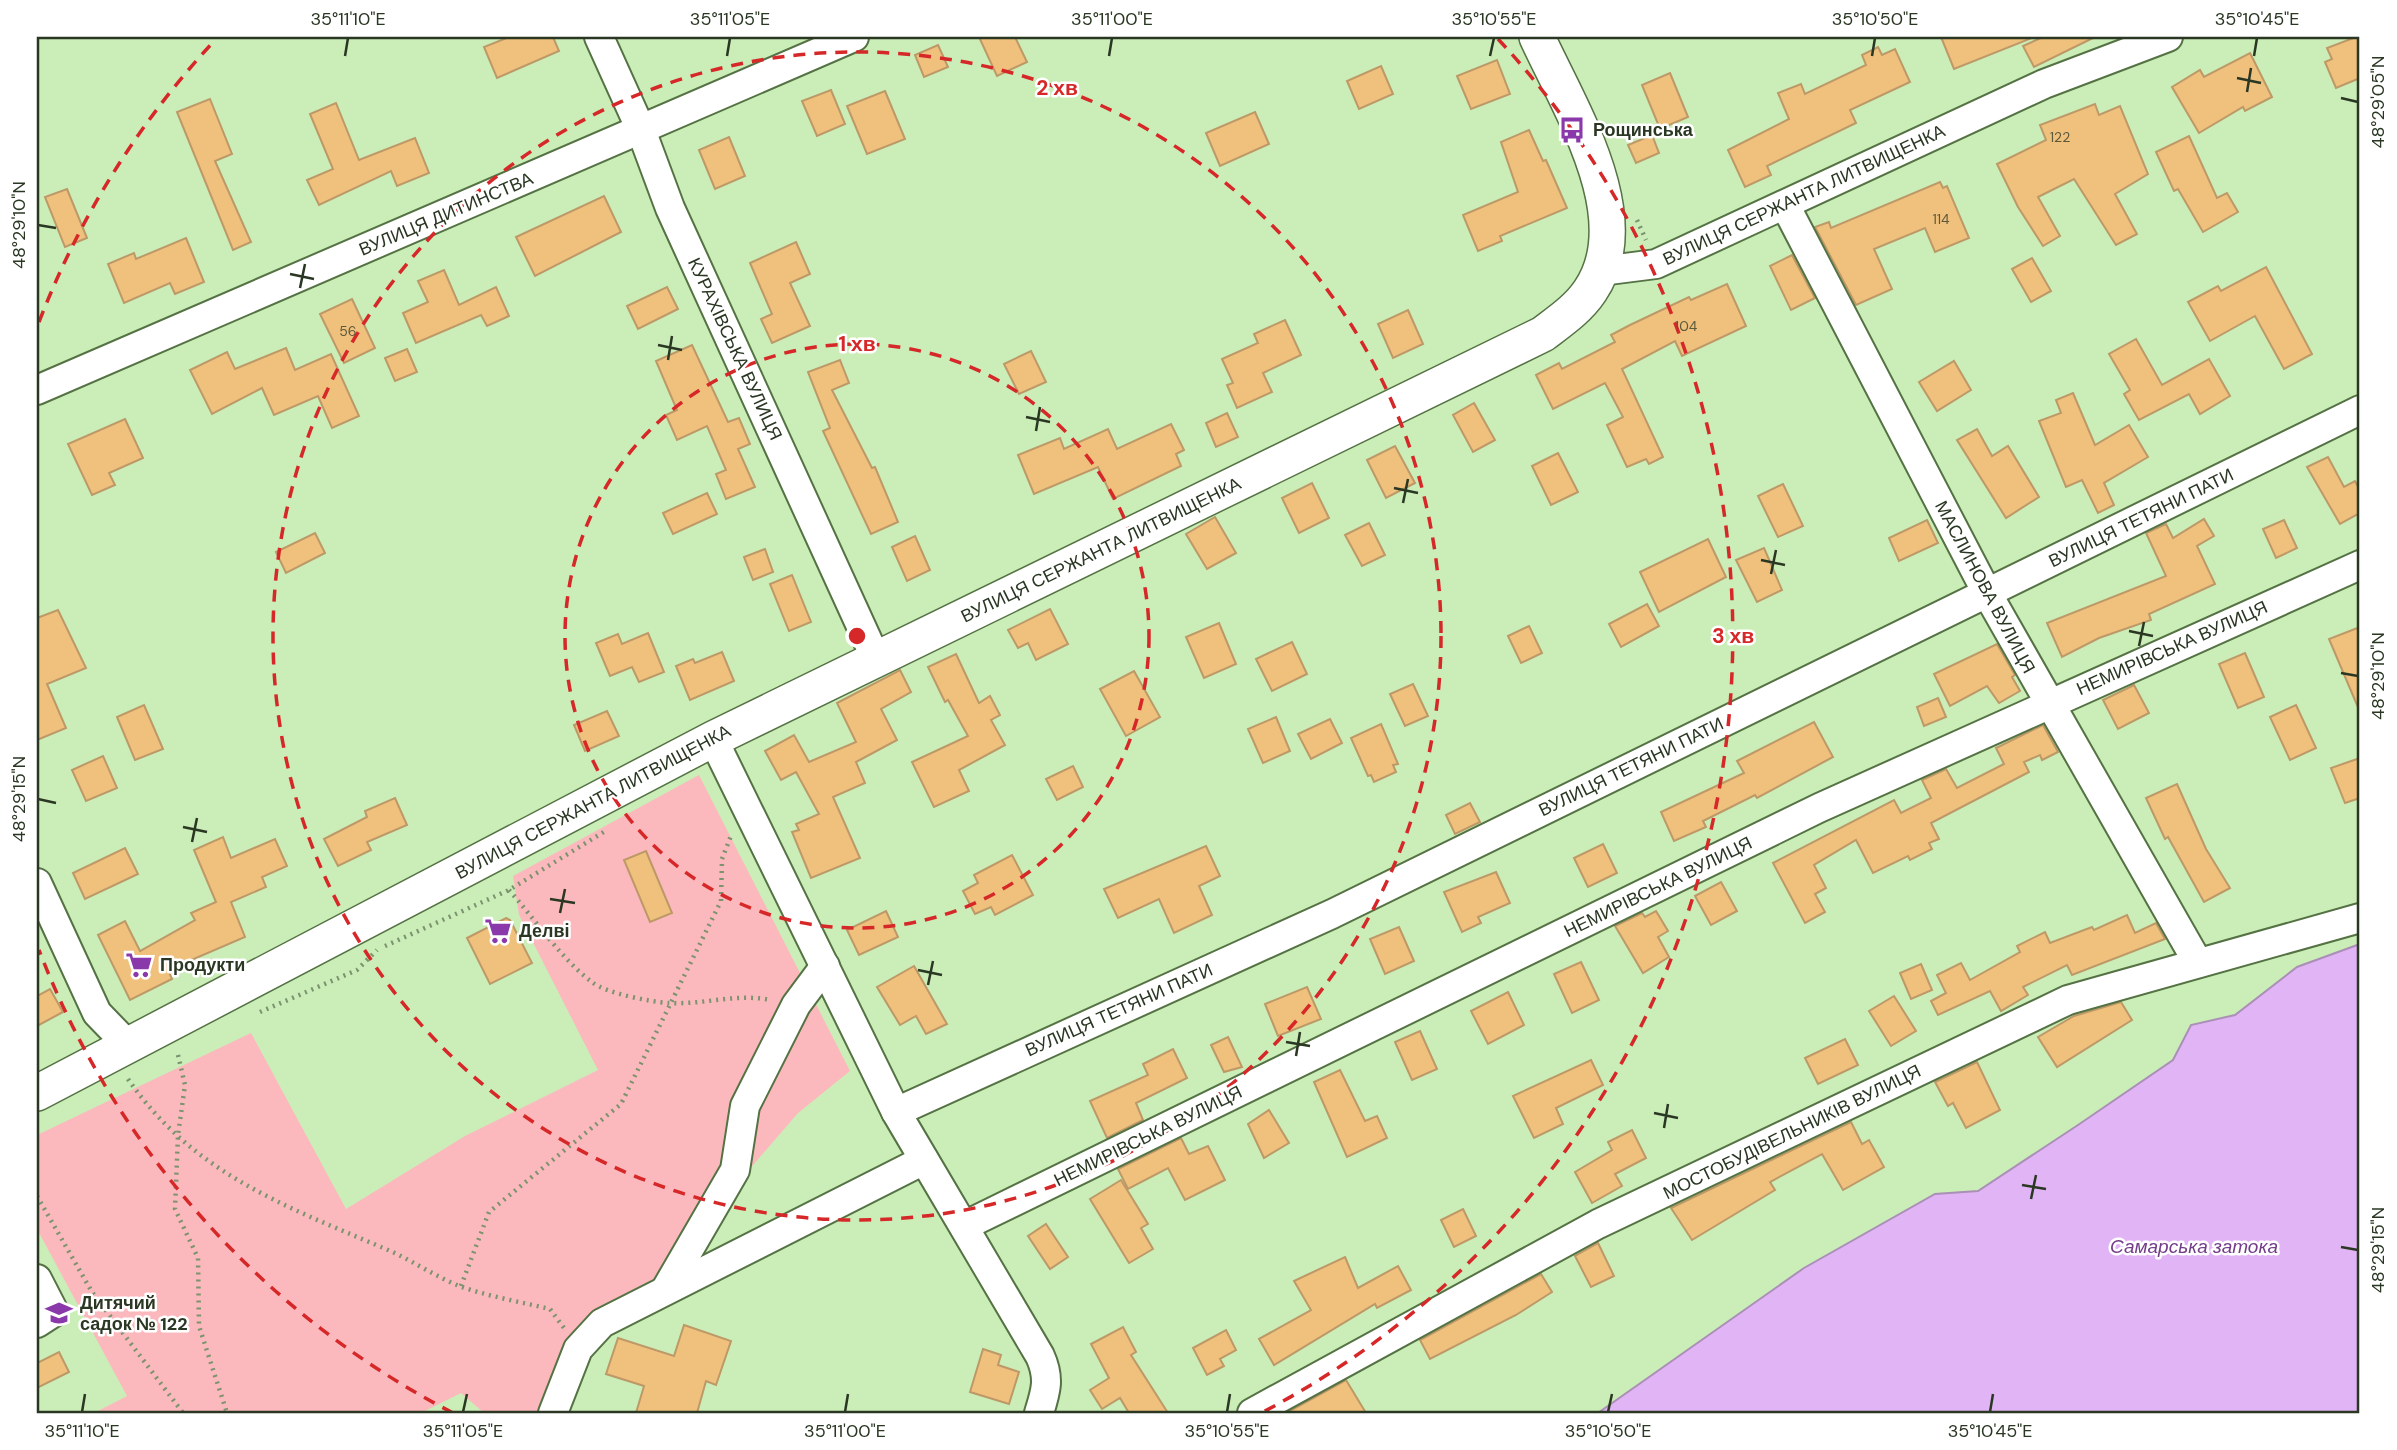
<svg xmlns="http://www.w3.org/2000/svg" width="2397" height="1450" font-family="'DM Sans',sans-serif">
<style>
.green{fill:#fcb9bd}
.water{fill:#e1b5f5;stroke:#aa8fb6;stroke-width:2}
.building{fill:#f0c07d;stroke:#bd9967;stroke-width:2}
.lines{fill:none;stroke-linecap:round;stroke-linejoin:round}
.minor-casing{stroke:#547243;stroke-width:32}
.major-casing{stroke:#547243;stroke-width:38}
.path{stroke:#7b936e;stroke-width:4.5;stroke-dasharray:2 5;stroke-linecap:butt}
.minor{stroke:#fff;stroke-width:28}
.major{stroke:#fff;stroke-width:35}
.ticks{fill:none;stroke:#2a3723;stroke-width:2.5}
.ring{fill:none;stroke:#d62828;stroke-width:3.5;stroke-dasharray:12 9}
.labels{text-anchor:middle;stroke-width:5;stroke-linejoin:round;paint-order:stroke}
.number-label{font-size:14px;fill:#5c593a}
.poi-label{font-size:18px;font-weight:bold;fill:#2a3723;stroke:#fff;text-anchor:start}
.street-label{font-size:18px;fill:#2a3723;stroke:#fff}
.water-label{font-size:19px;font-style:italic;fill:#733d89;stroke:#fff}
.centre{fill:#d62828;stroke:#fff;stroke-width:3.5}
.ring-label{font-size:21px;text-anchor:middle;font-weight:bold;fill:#d62828;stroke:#fff;stroke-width:5;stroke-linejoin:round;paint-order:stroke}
.neatline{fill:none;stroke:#2a3723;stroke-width:2.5}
.ticks-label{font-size:18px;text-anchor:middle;fill:#2a3723}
</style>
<rect width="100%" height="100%" fill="#cbedb8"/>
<polygon class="green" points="699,775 850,1071 798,1113 589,1355 547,1413 484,1413 461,1393 421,1413 94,1413 127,1396 37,1229 37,1135 251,1033 346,1209 465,1136 598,1070 519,915 513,876"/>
<polygon class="water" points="2360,944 2360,1413 1598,1413 1804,1268 1935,1194 1978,1191 2078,1125 2173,1060 2191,1025 2235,1015 2297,967"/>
<g class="building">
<polygon points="509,37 553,37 559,51 497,78 484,47"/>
<polygon points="979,37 1015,37 1027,62 997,76"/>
<polygon points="1941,37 2031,37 2032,38 1954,69"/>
<polygon points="2043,37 2095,37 2034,67 2023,46"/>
<polygon points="2356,37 2360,37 2360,78 2336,88 2325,62 2332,59 2327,48"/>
<polygon points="938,45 948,67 924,77 915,55"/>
<polygon points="1878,47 1882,55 1895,49 1910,82 1850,110 1856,123 1767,166 1771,175 1745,187 1728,150 1789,119 1778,93 1801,84 1805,94 1866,65 1862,55"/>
<polygon points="2250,53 2272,97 2245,111 2243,107 2199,133 2172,87 2200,70 2204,77"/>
<polygon points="1497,60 1510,94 1471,109 1457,76"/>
<polygon points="1381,66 1393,94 1359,109 1347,81"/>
<polygon points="1670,73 1688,117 1660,129 1642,85"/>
<polygon points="831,90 845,124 817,136 802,101"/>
<polygon points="885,91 905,139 867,154 847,106"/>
<polygon points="210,99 232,154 215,161 251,242 233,250 177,112"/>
<polygon points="336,103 359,160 415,138 429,173 397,186 391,171 319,205 307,180 333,169 310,114"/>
<polygon points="2095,104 2099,115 2120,106 2148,174 2115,194 2137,234 2116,245 2074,179 2038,197 2060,236 2043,246 2018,207 1997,164 2046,140 2040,125"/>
<polygon points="1255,112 1269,144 1220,166 1206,133"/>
<polygon points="1529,130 1543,161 1546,160 1567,208 1500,236 1502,241 1478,251 1463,215 1518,192 1501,142"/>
<polygon points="1652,135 1659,153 1636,163 1628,145"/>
<polygon points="2189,136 2217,198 2227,193 2238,212 2203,232 2178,189 2174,191 2156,152"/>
<polygon points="729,137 745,176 715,189 699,150"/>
<polygon points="1940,182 1943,188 1947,186 1969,238 1935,252 1925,228 1874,249 1892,289 1856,305 1815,227 1829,222 1831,228"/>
<polygon points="67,189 87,238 65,247 45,197"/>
<polygon points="604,196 621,232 535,276 516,237"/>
<polygon points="186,238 204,282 175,294 170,283 124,303 108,264 134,253 136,259"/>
<polygon points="796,242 810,274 790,283 810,326 772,343 761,319 772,314 750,263"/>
<polygon points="1792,255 1815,298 1791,310 1770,266"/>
<polygon points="2032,258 2051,291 2031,302 2012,269"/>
<polygon points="2266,267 2312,354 2284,369 2255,316 2210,341 2188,302 2218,286 2221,291"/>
<polygon points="444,270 459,305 496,287 509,316 487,326 481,315 416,343 403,313 428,302 418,281"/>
<polygon points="1727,284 1746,326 1682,356 1675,341 1622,369 1663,457 1649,464 1646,459 1627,467 1607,425 1623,417 1605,383 1553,409 1536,375 1559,363 1562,369 1615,342 1611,335 1630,325 1689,297 1691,300"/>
<polygon points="667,287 678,309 638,329 627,306"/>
<polygon points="352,299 375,348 344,363 320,314"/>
<polygon points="1408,310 1423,344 1393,358 1378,324"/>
<polygon points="1285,320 1301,355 1263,373 1272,392 1237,408 1227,385 1233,383 1222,359 1258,343 1254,334"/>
<polygon points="2136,339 2162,385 2209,359 2230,396 2200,414 2189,394 2139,420 2124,394 2130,390 2109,354"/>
<polygon points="692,345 728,422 739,418 750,444 738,449 755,487 726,499 716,474 726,470 707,426 677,440 666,415 677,410 656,361"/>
<polygon points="286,348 295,370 331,354 359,416 332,428 318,396 274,415 262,388 212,414 190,370 227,352 235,369"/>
<polygon points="407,349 417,372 395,381 385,358"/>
<polygon points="1031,351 1046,382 1019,394 1004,364"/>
<polygon points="840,360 849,383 832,390 872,468 875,467 898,522 871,534 823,431 830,428 808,372"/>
<polygon points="1954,361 1971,390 1937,411 1919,382"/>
<polygon points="2073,393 2095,445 2129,425 2148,457 2104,483 2114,505 2098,513 2082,480 2066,487 2039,421 2061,413 2056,400"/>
<polygon points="1474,403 1495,440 1473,452 1453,415"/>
<polygon points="1227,413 1238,437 1216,447 1206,423"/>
<polygon points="125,419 143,458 109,473 115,485 92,495 68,444"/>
<polygon points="1171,424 1184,450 1176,454 1181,466 1113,499 1098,467 1034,494 1018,455 1060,438 1064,449 1108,429 1117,449"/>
<polygon points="1977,429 1992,456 2008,446 2039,497 2006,518 1957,440"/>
<polygon points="1395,446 1415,483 1386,498 1367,460"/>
<polygon points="1558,453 1578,492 1551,505 1532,466"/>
<polygon points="2328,457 2344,487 2355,481 2360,491 2360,513 2340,524 2307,467"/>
<polygon points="1312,483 1329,518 1299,533 1282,498"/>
<polygon points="1783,484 1803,526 1778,537 1758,496"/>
<polygon points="707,493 717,514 673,534 663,513"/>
<polygon points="1215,517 1236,553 1207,569 1186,534"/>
<polygon points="2204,519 2214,536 2197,546 2215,584 2149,614 2151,620 2099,638 2062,657 2047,623 2166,576 2146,533 2166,524 2173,538"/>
<polygon points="1927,520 1938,543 1899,561 1889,538"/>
<polygon points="2284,520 2297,548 2276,558 2263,529"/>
<polygon points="1369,523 1385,555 1362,566 1345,535"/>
<polygon points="315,533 325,553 286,573 276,552"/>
<polygon points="915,536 930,570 907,581 892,547"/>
<polygon points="1708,539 1726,577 1659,612 1640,572"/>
<polygon points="1764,548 1782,590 1757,602 1736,560"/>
<polygon points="765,549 773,572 753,580 744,557"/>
<polygon points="792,575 811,622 789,631 770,584"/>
<polygon points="1647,604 1659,626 1621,647 1609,624"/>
<polygon points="1050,609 1068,644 1036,660 1028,643 1018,648 1008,630"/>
<polygon points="58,610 86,668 47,684 66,728 37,740 37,618"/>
<polygon points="1219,623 1236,664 1204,678 1186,637"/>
<polygon points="1529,626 1542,653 1521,663 1508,636"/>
<polygon points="2360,627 2360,712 2329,639"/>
<polygon points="648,633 664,672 639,682 632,667 610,676 596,643 618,634 622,644"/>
<polygon points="1292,642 1307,674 1272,691 1256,659"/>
<polygon points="1997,644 2015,675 2012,677 2020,691 1999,703 1987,686 1950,706 1934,674"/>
<polygon points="722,652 734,681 690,700 676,666 693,659 695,663"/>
<polygon points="2245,653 2264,697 2238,708 2219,664"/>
<polygon points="956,654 979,703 990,696 1000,715 991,720 1005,745 959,770 969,791 934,807 912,762 968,736 948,700 945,702 928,667"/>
<polygon points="900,670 911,692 881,709 897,740 856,762 865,783 833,797 860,858 811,878 792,832 799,830 796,824 819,814 796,772 781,780 765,751 794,735 809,762 856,742 837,703"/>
<polygon points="1134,671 1160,717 1126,736 1100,689"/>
<polygon points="1413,684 1428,716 1405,726 1390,694"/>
<polygon points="2134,685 2149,713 2118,729 2103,700"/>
<polygon points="1938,698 1946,717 1924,726 1917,707"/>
<polygon points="144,705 163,749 135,760 117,717"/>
<polygon points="2296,705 2316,748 2290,760 2270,717"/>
<polygon points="607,711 619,736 585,751 574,725"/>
<polygon points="1276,717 1290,751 1263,763 1248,729"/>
<polygon points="1330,719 1342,743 1311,759 1298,734"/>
<polygon points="1814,722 1833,757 1757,798 1755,795 1703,821 1706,827 1674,841 1661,812 1744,773 1737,761"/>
<polygon points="1381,724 1398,764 1393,765 1396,772 1374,782 1371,775 1368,776 1351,738"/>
<polygon points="2043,725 2058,752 2042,760 2040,755 2024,762 2029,772 1931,823 1939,839 1929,843 1932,849 1910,860 1908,856 1873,873 1856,840 1814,865 1826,888 1815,894 1825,912 1805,923 1773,863 1894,800 1901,813 1931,798 1922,780 1946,769 1957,788 2004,764 1996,748"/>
<polygon points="103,756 117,788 86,801 72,770"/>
<polygon points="2360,758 2360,798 2345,803 2331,768"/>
<polygon points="1073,766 1083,787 1057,800 1046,779"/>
<polygon points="2177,784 2206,849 2230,888 2204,902 2168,837 2165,839 2146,798"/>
<polygon points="395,798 407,825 367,842 371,850 338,866 324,839 367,817 365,811"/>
<polygon points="1470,803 1480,822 1455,834 1446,815"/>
<polygon points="223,837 231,858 275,839 287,866 262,877 266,887 231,902 245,937 168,970 172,979 130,1000 98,935 125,921 140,951 195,920 191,913 216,902 194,850"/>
<polygon points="1603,844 1617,873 1588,887 1574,858"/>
<polygon points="1206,846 1220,876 1199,886 1212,915 1174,933 1159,899 1118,918 1104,889"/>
<polygon points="125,848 138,874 85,899 73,873"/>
<polygon points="646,851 672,913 650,922 624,860"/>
<polygon points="1012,855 1033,895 995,915 991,907 975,914 963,891 978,883 974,875"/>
<polygon points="1496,872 1510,903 1478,917 1481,923 1462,932 1444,892"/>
<polygon points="1721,882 1737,911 1711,925 1695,896"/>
<polygon points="886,911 898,937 859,955 847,930"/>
<polygon points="1656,911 1668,931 1658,937 1669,957 1643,973 1615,926 1642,913 1645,917"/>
<polygon points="2127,915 2135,933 2156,923 2165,939 2072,975 2067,965 2023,987 2028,995 2001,1011 1990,991 1938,1015 1931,1001 1946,993 1937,975 1961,963 1970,980 2020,952 2017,946 2045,932 2050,943 2092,927 2094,930"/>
<polygon points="506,918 510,920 532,963 490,984 467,938"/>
<polygon points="1399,927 1414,961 1385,974 1370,939"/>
<polygon points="1581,962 1599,1000 1572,1013 1554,974"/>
<polygon points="1921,964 1932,990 1911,999 1900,973"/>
<polygon points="914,966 947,1024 926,1034 916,1016 900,1025 877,987"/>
<polygon points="1307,987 1321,1019 1278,1036 1265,1004"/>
<polygon points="50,989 63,1012 37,1026 37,996"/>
<polygon points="1508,992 1524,1025 1488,1044 1471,1011"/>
<polygon points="1894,996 1916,1031 1891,1046 1869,1011"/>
<polygon points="2121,1002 2132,1020 2057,1067 2038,1037 2074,1016"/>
<polygon points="1420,1031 1437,1069 1412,1080 1395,1042"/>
<polygon points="1228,1037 1242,1067 1224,1072 1211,1045"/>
<polygon points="1845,1039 1858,1065 1818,1084 1805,1058"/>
<polygon points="1173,1049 1187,1078 1136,1103 1143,1120 1107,1138 1090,1101 1148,1075 1143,1064"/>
<polygon points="1591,1060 1603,1085 1556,1108 1563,1124 1534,1138 1513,1096"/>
<polygon points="1977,1062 2000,1110 1966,1128 1953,1103 1948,1106 1935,1082"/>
<polygon points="1340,1070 1365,1121 1377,1116 1387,1138 1347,1157 1314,1082"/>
<polygon points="1269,1110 1289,1143 1264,1158 1248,1124"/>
<polygon points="1851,1122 1862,1144 1869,1140 1884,1167 1843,1190 1822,1154 1770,1182 1775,1190 1692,1240 1671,1208"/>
<polygon points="1632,1130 1646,1158 1615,1174 1622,1186 1592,1203 1575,1172 1612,1150 1608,1142"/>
<polygon points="1181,1138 1189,1154 1208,1146 1225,1180 1185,1200 1168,1168 1128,1189 1118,1169"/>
<polygon points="1121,1180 1148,1224 1141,1228 1153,1249 1129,1263 1090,1199"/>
<polygon points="1463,1209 1476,1236 1454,1247 1441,1220"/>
<polygon points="1046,1224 1068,1257 1050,1269 1028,1236"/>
<polygon points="1598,1243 1614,1276 1591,1287 1575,1256"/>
<polygon points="1345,1257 1358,1288 1398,1266 1411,1290 1377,1308 1375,1304 1274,1365 1259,1339 1311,1310 1294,1281"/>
<polygon points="1541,1274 1552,1292 1516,1315 1430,1359 1420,1340"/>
<polygon points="684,1325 731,1341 716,1385 706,1381 697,1413 636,1413 644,1386 606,1374 618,1338 674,1356"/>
<polygon points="1123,1327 1136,1352 1131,1355 1168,1413 1129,1413 1120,1398 1102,1409 1090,1390 1109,1378 1091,1344"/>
<polygon points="1226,1330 1236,1350 1220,1359 1224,1366 1207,1375 1193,1348"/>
<polygon points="983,1349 1001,1355 998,1365 1019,1372 1009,1404 970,1392"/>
<polygon points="59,1352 69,1372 37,1388 37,1363"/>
<polygon points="1346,1380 1366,1413 1286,1413"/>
</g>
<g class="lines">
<g class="minor-casing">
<g id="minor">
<polyline points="599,37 641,130 670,208 876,659"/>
<polyline points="1785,205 1987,593 2198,963"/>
<polyline points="1601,271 1656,264 2044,84 2168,37"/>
<polyline points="37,390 854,37"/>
<path d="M 713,739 L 896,1112 L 1040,1356 C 1050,1378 1046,1391 1039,1413"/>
<polyline points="37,883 97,1013 128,1045"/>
<polyline points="896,1112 1332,914 2360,410"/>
<polyline points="964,1226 1819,808 2360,565"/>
<polyline points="37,1279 54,1312 37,1323"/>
<polyline points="666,1289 735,1170 745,1106 796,1005 825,966"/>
<polyline points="553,1413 578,1349 602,1323 924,1160"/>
<polyline points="1252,1413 1598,1224 2068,1000 2360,918"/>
</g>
</g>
<g class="major-casing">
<path id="major" d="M 37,1093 L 713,739 L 1543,334 C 1560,321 1578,309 1590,291 C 1640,218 1569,107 1537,37"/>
</g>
<g class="path">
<polyline points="1637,220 1646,240"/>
<path d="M 509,890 C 534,918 562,960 592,982 C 605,993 651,1002 669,1003 C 703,1005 737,993 771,1000"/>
<polyline points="385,946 509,890 607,830"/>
<polyline points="260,1012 357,970 377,950"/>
<polyline points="178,1055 185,1085 178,1135 175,1209 198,1258 199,1326 227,1413"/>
<path d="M 128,1079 C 192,1172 282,1205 381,1247 C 409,1258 435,1277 462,1287 C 491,1297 521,1302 550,1309 L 564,1328"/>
<polyline points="37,1196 92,1292 183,1413"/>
<polyline points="461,1286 489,1212 621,1104 721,901 722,859 732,833"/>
</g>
<use href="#minor" class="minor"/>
<use href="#major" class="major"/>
</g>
<path class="ticks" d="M 345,56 L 348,38M 727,56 L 730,38M 1109,56 L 1112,38M 1490,56 L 1494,38M 1872,56 L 1875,38M 2254,56 L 2257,38M 2237,78 L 2261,83M 2247,92 L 2251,68M 2341,98 L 2358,102M 38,225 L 56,228M 290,274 L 314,279M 300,288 L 305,264M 658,345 L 682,350M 668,360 L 672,336M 1026,417 L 1050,422M 1036,431 L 1040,407M 1394,488 L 1418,493M 1403,503 L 1408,479M 1761,560 L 1785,565M 1771,574 L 1776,550M 2129,631 L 2153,636M 2139,646 L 2144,622M 2341,673 L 2358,676M 38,799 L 56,803M 183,827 L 207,832M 192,842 L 197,818M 550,899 L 575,903M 560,913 L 565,889M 918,970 L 942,975M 928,985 L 933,961M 1286,1042 L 1310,1046M 1296,1056 L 1300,1032M 1654,1113 L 1678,1118M 1664,1128 L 1668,1104M 2022,1185 L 2046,1189M 2031,1199 L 2036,1175M 2341,1247 L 2358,1250M 82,1412 L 85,1394M 463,1412 L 467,1394M 845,1412 L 848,1394M 1227,1412 L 1230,1394M 1608,1412 L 1612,1394M 1990,1412 L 1993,1394"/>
<g class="ring">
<circle cx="857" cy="636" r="292"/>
<circle cx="857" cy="636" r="584"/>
<path d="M453 1413A876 876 0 0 1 39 950M39 322A876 876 0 0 1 216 39M1498 39A876 876 0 0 1 1261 1413"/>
</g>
<defs>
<g id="bus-bare" transform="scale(2.1)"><path d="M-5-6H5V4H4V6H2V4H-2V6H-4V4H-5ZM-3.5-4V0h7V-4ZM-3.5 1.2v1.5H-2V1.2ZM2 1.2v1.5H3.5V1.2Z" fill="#8939a9" stroke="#fff" stroke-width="2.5" paint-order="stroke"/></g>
<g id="supermarket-bare" transform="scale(2.1)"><path d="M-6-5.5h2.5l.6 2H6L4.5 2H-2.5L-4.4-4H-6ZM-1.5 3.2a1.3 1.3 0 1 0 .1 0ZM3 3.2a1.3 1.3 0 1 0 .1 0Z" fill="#8939a9" stroke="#fff" stroke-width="2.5" paint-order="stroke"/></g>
<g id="school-bare" transform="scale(2.1)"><path d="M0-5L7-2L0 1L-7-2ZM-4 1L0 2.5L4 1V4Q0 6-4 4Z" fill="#8939a9" stroke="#fff" stroke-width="2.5" paint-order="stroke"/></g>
</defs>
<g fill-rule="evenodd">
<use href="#bus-bare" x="1572" y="130"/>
<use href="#supermarket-bare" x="498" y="931"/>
<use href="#supermarket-bare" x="139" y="965"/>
<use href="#school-bare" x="59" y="1313"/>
</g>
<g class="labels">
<g class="number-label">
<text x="2060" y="142">122</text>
<text x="1941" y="224">114</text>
<text x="1686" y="331">104</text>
<text x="348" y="336">56</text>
</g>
<g class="poi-label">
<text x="1593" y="136">Рощинська</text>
<text x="519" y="937">Делві</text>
<text x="160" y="971">Продукти</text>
<text x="80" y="1309">Дитячий<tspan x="80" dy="21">садок № 122</tspan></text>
</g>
<g class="street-label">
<text transform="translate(1804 195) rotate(-25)" y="6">ВУЛИЦЯ СЕРЖАНТА ЛИТВИЩЕНКА</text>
<text transform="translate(446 214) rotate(-23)" y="6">ВУЛИЦЯ ДИТИНСТВА</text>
<text transform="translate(735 349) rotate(65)" y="6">КУРАХІВСЬКА ВУЛИЦЯ</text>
<text transform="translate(2141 518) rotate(-26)" y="6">ВУЛИЦЯ ТЕТЯНИ ПАТИ</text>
<text transform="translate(1101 550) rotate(-26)" y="6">ВУЛИЦЯ СЕРЖАНТА ЛИТВИЩЕНКА</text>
<text transform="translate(1985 587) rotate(62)" y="6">МАСЛИНОВА ВУЛИЦЯ</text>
<text transform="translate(2172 648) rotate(-24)" y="6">НЕМИРІВСЬКА ВУЛИЦЯ</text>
<text transform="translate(1631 767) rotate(-26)" y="6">ВУЛИЦЯ ТЕТЯНИ ПАТИ</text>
<text transform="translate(593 802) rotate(-28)" y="6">ВУЛИЦЯ СЕРЖАНТА ЛИТВИЩЕНКА</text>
<text transform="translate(1658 887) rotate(-26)" y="6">НЕМИРІВСЬКА ВУЛИЦЯ</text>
<text transform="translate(1119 1010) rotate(-24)" y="6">ВУЛИЦЯ ТЕТЯНИ ПАТИ</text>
<text transform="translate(1792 1132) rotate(-26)" y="6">МОСТОБУДІВЕЛЬНИКІВ ВУЛИЦЯ</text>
<text transform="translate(1148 1136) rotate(-26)" y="6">НЕМИРІВСЬКА ВУЛИЦЯ</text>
</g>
<g class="water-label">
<text x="2194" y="1253">Самарська затока</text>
</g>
</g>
<circle cx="857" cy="636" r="10" class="centre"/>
<g class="ring-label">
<text x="1057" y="95">2 хв</text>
<text x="857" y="351">1 хв</text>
<text x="1733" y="643">3 хв</text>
</g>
<rect width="2397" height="1450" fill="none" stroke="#ffffff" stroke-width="77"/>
<rect x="38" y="38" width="2320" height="1374" class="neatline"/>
<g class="ticks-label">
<text x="348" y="25">35°11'10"E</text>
<text x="730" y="25">35°11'05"E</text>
<text x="1112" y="25">35°11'00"E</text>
<text x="1494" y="25">35°10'55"E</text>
<text x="1875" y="25">35°10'50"E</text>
<text x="2257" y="25">35°10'45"E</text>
<text transform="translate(2378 102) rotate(-90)" y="6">48°29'05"N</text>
<text transform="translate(19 225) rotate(-90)" y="6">48°29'10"N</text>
<text transform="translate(2378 676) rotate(-90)" y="6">48°29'10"N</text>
<text transform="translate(19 799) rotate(-90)" y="6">48°29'15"N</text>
<text transform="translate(2378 1250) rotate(-90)" y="6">48°29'15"N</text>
<text x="82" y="1437">35°11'10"E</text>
<text x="463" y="1437">35°11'05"E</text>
<text x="845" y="1437">35°11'00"E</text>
<text x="1227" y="1437">35°10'55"E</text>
<text x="1608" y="1437">35°10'50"E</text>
<text x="1990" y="1437">35°10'45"E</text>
</g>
</svg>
